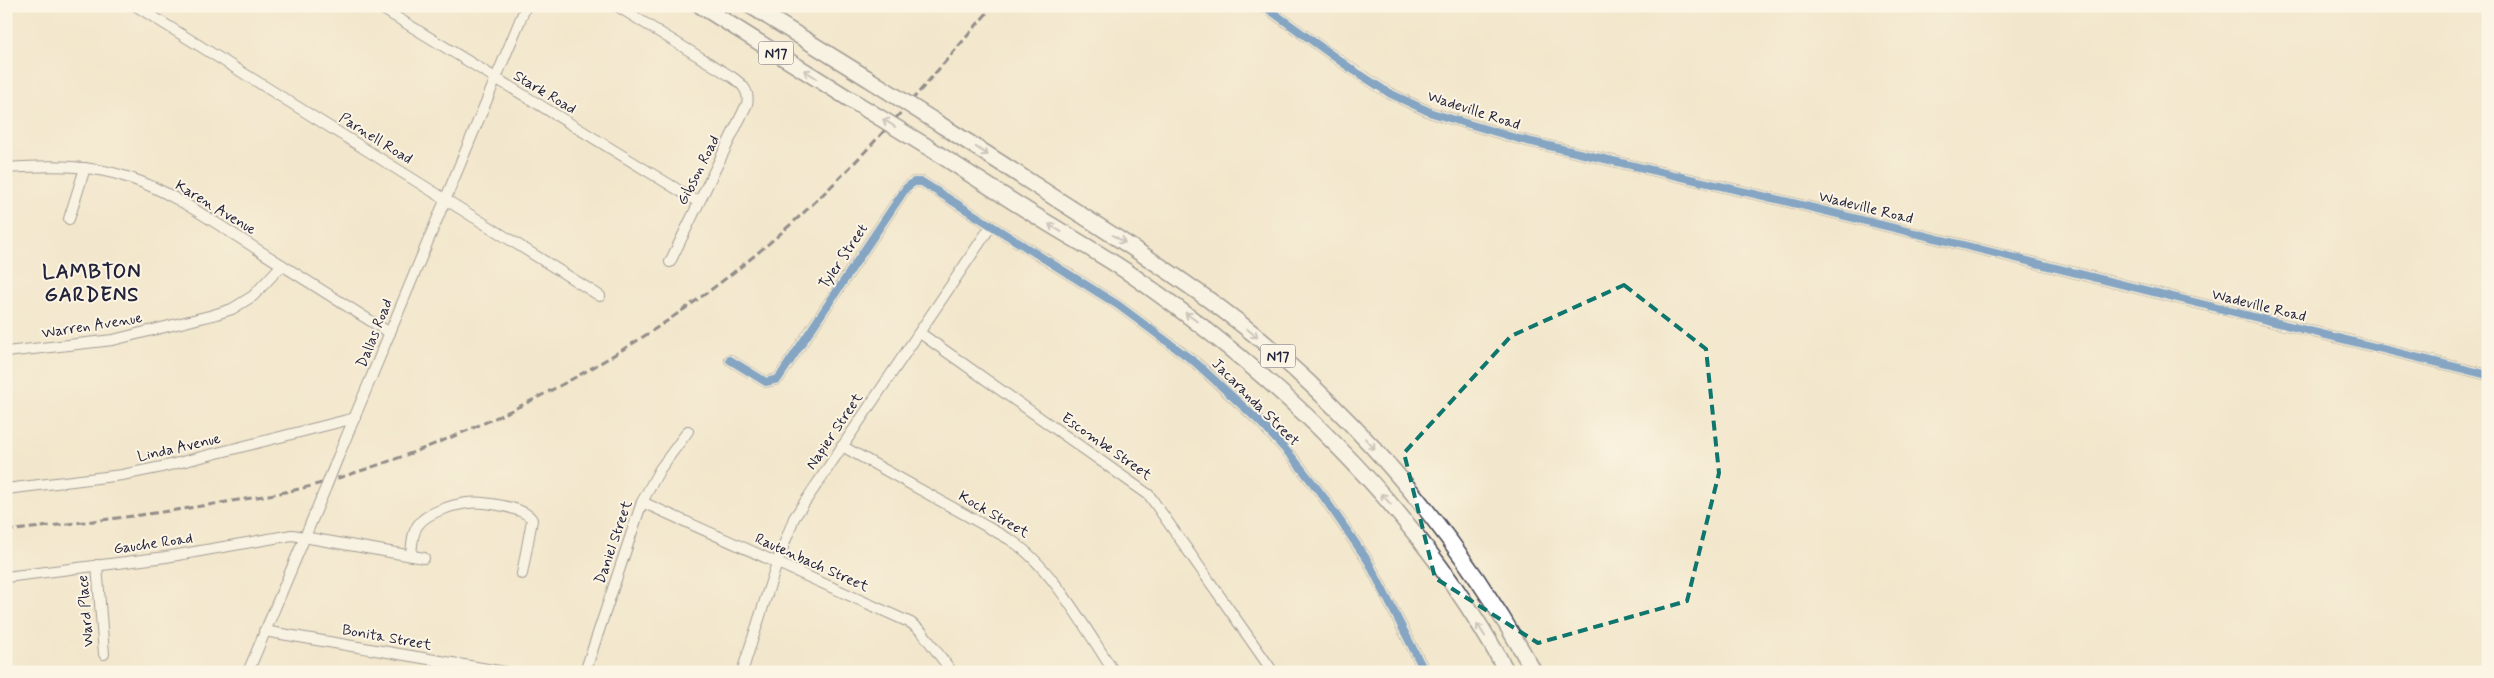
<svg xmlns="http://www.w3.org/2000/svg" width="2494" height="678" font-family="Mynerve,sans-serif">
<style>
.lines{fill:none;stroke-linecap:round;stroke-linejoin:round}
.minor-casing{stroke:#414051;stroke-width:12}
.highway-casing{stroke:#414051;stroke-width:18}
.minor{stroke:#fff;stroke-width:10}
.highway{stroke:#fff;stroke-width:15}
.rail{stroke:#22223b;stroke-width:3;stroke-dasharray:8 4;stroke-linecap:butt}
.minor-bridge-casing{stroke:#414051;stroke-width:12;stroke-linecap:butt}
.highway-bridge-casing{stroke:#414051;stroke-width:18;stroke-linecap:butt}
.minor-bridge{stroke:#fff;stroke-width:10}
.highway-bridge{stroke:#fff;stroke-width:15}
.cycleway-casing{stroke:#fcf5e5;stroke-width:11}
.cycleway{stroke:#0057b8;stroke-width:8}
.oneway{stroke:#9c9ca7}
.marked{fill:none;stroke:#0f766e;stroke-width:4;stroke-dasharray:10 6;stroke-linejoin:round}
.labels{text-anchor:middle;stroke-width:4;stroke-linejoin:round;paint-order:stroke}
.shield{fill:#fcf5e5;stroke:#63616e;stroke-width:1}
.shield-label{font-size:14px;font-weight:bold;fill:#22223b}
.street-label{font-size:15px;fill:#22223b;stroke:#fcf5e5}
.district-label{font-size:20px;font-weight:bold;letter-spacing:1px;fill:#22223b;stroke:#fcf5e5}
</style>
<rect width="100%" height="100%" fill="#fcf5e5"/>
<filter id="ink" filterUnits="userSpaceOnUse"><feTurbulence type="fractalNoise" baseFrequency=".02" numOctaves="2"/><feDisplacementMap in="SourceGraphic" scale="10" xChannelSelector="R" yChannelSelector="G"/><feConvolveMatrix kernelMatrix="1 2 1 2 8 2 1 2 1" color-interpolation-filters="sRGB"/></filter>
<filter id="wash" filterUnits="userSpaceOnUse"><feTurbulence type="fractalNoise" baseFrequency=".0096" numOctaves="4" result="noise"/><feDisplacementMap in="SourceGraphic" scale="20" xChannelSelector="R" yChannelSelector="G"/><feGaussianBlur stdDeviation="1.12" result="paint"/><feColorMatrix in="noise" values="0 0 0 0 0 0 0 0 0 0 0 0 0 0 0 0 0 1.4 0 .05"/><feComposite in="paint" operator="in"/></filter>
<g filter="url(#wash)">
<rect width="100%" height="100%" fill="#f2e7cc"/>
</g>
<g filter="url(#ink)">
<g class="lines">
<g class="minor-casing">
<g id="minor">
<polyline points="136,6 600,296"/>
<polyline points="378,6 698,202"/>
<path d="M 617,6 L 732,77 C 742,84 750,91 747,104 L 670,262"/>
<polyline points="1264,6 1350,68 1389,93 1432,113 1519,139 1793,203 2488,375"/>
<path d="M 6,168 C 48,165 90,164 130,178 C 172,192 209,219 246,242 C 294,273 342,303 390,333"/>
<polyline points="69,219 85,168"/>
<polyline points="920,333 1149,495 1273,672"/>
<polyline points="6,352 113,340 213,315 232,309 253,296 282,265"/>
<polyline points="730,360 766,382 778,379 906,188 914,182 922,182 1118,305 1196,363 1260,422 1293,458 1323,496 1368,561 1425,672"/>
<path d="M 842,446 L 1009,539 C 1050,564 1087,631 1114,672"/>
<polyline points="338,457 526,6"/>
<polyline points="6,489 122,475 162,467 355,418"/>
<polyline points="642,502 911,623 922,632 952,672"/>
<path d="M 411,555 C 412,546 412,533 418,525 C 426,513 452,505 467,503 C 480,501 527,507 532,520 L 522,574"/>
<polyline points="97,565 104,654"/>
<polyline points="6,577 166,557 292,535 424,558"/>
<polyline points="264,631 505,672"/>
<polyline points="248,672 326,487"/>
<polyline points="585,672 642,502 660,469 688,431"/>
<polyline points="742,672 777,563 794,518 991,226"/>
</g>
</g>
<g class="highway-casing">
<g id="highway">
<polyline points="701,6 851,100"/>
<polyline points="751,6 867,78"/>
<path d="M 941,125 C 989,155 1036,186 1083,216 C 1142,254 1201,291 1255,335 C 1368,429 1463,543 1534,672"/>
<path d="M 926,146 C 964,170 1002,195 1041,219 C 1070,237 1101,254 1129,273 C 1281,378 1418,508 1507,672"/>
</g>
</g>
<use href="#minor" class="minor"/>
<use href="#highway" class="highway"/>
<path class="rail" d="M 6,531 C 77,523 149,515 220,503 C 250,498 281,494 311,486 C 499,433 676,335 817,200 C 880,140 936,72 993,6"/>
<g class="minor-bridge-casing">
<polyline id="minor-bridge" points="326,487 338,457"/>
</g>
<g class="highway-bridge-casing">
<g id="highway-bridge">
<polyline points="867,78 941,125"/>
<polyline points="851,100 926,146"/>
</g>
</g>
<use href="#minor-bridge" class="minor-bridge"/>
<use href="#highway-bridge" class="highway-bridge"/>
<g class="cycleway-casing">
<g id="cycleway">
<polyline points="1264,6 1350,68 1389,93 1432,113 1519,139 1793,203 2488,375"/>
<polyline points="730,360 766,382 778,379 906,188 914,182 922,182 1118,305 1196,363 1260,422 1293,458 1323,496 1368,561 1425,672"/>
</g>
</g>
<use href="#cycleway" class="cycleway"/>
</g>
<defs><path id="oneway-shaft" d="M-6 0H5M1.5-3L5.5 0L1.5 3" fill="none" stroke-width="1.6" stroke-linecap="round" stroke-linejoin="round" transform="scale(1.25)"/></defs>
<g class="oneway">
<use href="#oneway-shaft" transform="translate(810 74) rotate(-148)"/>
<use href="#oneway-shaft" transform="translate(889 123) rotate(-148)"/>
<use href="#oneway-shaft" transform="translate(982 151) rotate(33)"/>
<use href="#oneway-shaft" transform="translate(1055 228) rotate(-149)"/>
<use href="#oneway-shaft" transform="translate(1119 239) rotate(32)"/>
<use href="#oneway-shaft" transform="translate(1191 317) rotate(-143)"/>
<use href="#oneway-shaft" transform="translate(1252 333) rotate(39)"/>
<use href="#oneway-shaft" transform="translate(1370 444) rotate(49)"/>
<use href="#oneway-shaft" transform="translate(1386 499) rotate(-132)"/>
<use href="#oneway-shaft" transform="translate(1481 630) rotate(-122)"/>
</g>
</g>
<path d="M0 0H2494V678H0ZM 1624,285 L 1706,349 L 1719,473 L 1687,601 L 1538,643 L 1435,578 L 1404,453 L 1511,336 Z" fill="#f2e7cc" fill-opacity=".55" fill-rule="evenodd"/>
<path class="marked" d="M 1624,285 L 1706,349 L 1719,473 L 1687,601 L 1538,643 L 1435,578 L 1404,453 L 1511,336 Z"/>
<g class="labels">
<g class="shield">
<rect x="758.5" y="41.5" width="35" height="23" rx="4"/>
<rect x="1260.5" y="344.5" width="35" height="23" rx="4"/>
</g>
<g class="shield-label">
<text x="776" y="58">N17</text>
<text x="1278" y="361">N17</text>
</g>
<g class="street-label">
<text transform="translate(545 92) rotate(31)" y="5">Stark Road</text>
<text transform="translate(1474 110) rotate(18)" y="5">Wadeville Road</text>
<text transform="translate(376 138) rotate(32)" y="5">Parnell Road</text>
<text transform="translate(698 170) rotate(-63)" y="5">Gibson Road</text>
<text transform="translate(216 207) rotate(31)" y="5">Karen Avenue</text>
<text transform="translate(1866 207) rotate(14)" y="5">Wadeville Road</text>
<text transform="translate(843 256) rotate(-56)" y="5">Tyler Street</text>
<text transform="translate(2259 305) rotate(14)" y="5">Wadeville Road</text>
<text transform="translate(92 325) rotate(-9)" y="5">Warren Avenue</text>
<text transform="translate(374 333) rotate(-68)" y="5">Dallas Road</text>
<text transform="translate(1256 402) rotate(45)" y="5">Jacaranda Street</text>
<text transform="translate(834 431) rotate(-56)" y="5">Napier Street</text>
<text transform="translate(1107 446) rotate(35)" y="5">Escombe Street</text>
<text transform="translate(179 447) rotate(-13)" y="5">Linda Avenue</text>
<text transform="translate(994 514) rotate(30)" y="5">Kock Street</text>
<text transform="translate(613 542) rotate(-71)" y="5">Daniel Street</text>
<text transform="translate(153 543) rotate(-8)" y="5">Gauche Road</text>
<text transform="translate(812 562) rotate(24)" y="5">Rautenbach Street</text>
<text transform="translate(85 611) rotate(-95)" y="5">Ward Place</text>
<text transform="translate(387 637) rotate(10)" y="5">Bonita Street</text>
</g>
<g class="district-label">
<text x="92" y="278">LAMBTON<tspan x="92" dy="23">GARDENS</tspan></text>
</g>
</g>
<rect width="2494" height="678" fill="none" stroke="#fcf5e5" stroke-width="25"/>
</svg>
